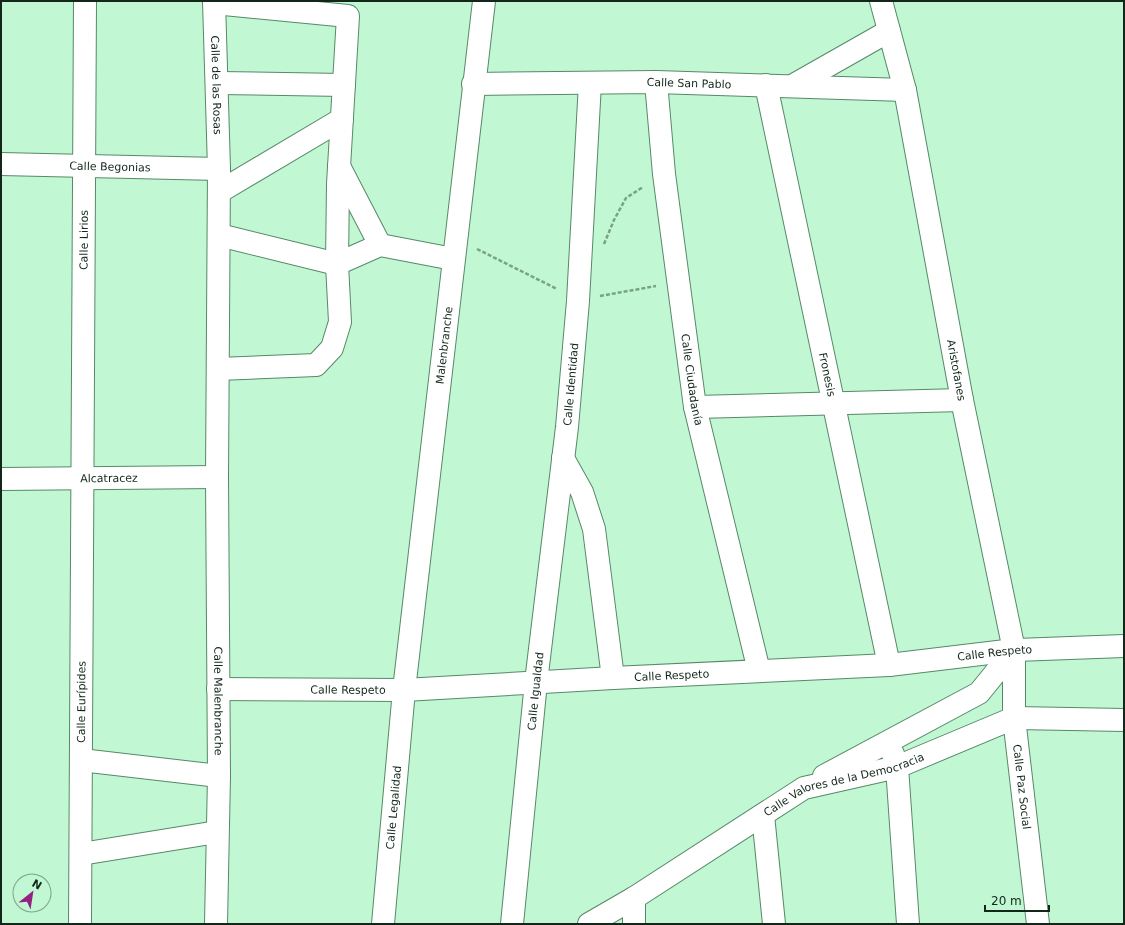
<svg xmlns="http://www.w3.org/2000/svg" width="1125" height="925" font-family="'DejaVu Sans',sans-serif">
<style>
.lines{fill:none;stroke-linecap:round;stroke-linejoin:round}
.minor-casing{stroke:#568968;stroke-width:24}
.path{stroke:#7aa287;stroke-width:2.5;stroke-dasharray:4 2;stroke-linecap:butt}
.minor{stroke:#fff;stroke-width:22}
.labels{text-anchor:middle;stroke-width:4;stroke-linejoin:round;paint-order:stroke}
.street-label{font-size:11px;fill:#12271a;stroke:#c1f7d2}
</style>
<rect width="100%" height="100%" fill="#c1f7d2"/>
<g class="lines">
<g class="minor-casing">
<g id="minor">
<path id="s1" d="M 214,1 L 219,169 L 217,477 L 219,776 L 216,924"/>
<path id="s2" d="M 881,1 L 905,90 L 962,400 L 1014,650 L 1014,718 L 1038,924"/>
<polyline points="214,3 348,16 338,184 337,264 340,322 332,348 316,365 218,369"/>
<path id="s3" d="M 656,82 L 664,174 L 695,407 L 759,671"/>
<polyline points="218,83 344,85"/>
<path id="s4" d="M 473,84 L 656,82 L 905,90"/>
<path id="s5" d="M 766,85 L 889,665"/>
<polyline points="792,86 889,31"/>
<path id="s6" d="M 1,164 L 219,169"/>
<polyline points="339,166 380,245"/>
<polyline points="219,192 342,119"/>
<polyline points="219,235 337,264 380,245 453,259"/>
<polyline points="695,407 962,400"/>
<polyline points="563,458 582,492 594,529 613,678"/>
<path id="s7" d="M 1,479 L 217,477"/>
<path id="s8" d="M 218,689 L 404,690 L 613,678 L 889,665 L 1014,650 L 1124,646"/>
<polyline points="893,754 897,767 908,924"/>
<polyline points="81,760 219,776"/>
<polyline points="824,776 979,693 1014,650"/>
<polyline points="763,815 774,924"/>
<polyline points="81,854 217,832"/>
<path id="s9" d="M 80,924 L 85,1"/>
<path id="s10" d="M 383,924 L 404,690 L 484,1"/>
<path id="s11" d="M 512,924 L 536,682 L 567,427 L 578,301 L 590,83"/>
<path id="s12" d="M 589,924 L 634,898 L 804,788 L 897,767 L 1014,718 L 1124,720"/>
<polyline points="634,924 634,898"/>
</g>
</g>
<g class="path">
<polyline points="604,244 614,220 626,198 643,187"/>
<polyline points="477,249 557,289"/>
<polyline points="600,296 656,286"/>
</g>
<use href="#minor" class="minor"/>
</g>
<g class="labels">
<g class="street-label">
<text dy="4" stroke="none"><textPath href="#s4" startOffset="216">Calle San Pablo</textPath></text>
<text dy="4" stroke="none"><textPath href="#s1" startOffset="84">Calle de las Rosas</textPath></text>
<text dy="4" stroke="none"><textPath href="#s6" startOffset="109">Calle Begonias</textPath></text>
<text dy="4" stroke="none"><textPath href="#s9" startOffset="684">Calle Lirios</textPath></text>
<text dy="4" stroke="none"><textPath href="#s10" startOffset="582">Malenbranche</textPath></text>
<text dy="4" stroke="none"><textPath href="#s2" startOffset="377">Aristofanes</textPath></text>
<text dy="4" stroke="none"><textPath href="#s5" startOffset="296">Fronesis</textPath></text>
<text dy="4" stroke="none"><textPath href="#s3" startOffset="300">Calle Ciudadanía</textPath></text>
<text dy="4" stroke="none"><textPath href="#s11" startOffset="543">Calle Identidad</textPath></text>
<text dy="4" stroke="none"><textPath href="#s7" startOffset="108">Alcatracez</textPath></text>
<text dy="4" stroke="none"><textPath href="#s8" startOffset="778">Calle Respeto</textPath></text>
<text dy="4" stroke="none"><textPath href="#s8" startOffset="454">Calle Respeto</textPath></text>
<text dy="4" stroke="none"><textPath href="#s8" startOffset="130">Calle Respeto</textPath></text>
<text dy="4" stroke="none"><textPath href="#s11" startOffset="234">Calle Igualdad</textPath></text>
<text dy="4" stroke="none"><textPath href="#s1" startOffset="700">Calle Malenbranche</textPath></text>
<text dy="4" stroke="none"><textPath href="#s9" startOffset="222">Calle Eurípides</textPath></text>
<text dy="4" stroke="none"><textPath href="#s12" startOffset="293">Calle Valores de la Democracia</textPath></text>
<text dy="4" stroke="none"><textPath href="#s2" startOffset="800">Calle Paz Social</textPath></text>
<text dy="4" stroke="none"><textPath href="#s10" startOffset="117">Calle Legalidad</textPath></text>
</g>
</g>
<rect width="1125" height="925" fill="none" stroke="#12271a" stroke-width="4"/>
<g transform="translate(32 893) rotate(30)"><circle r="19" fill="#c1f7d2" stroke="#7ba488"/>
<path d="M0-3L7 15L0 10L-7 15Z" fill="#932282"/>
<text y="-6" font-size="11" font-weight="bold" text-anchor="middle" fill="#12271a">N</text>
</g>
<path d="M985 905v6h64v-6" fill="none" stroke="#12271a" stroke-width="2"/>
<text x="991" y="905" font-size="12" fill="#12271a" stroke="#c1f7d2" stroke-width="3" paint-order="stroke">20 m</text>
</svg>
